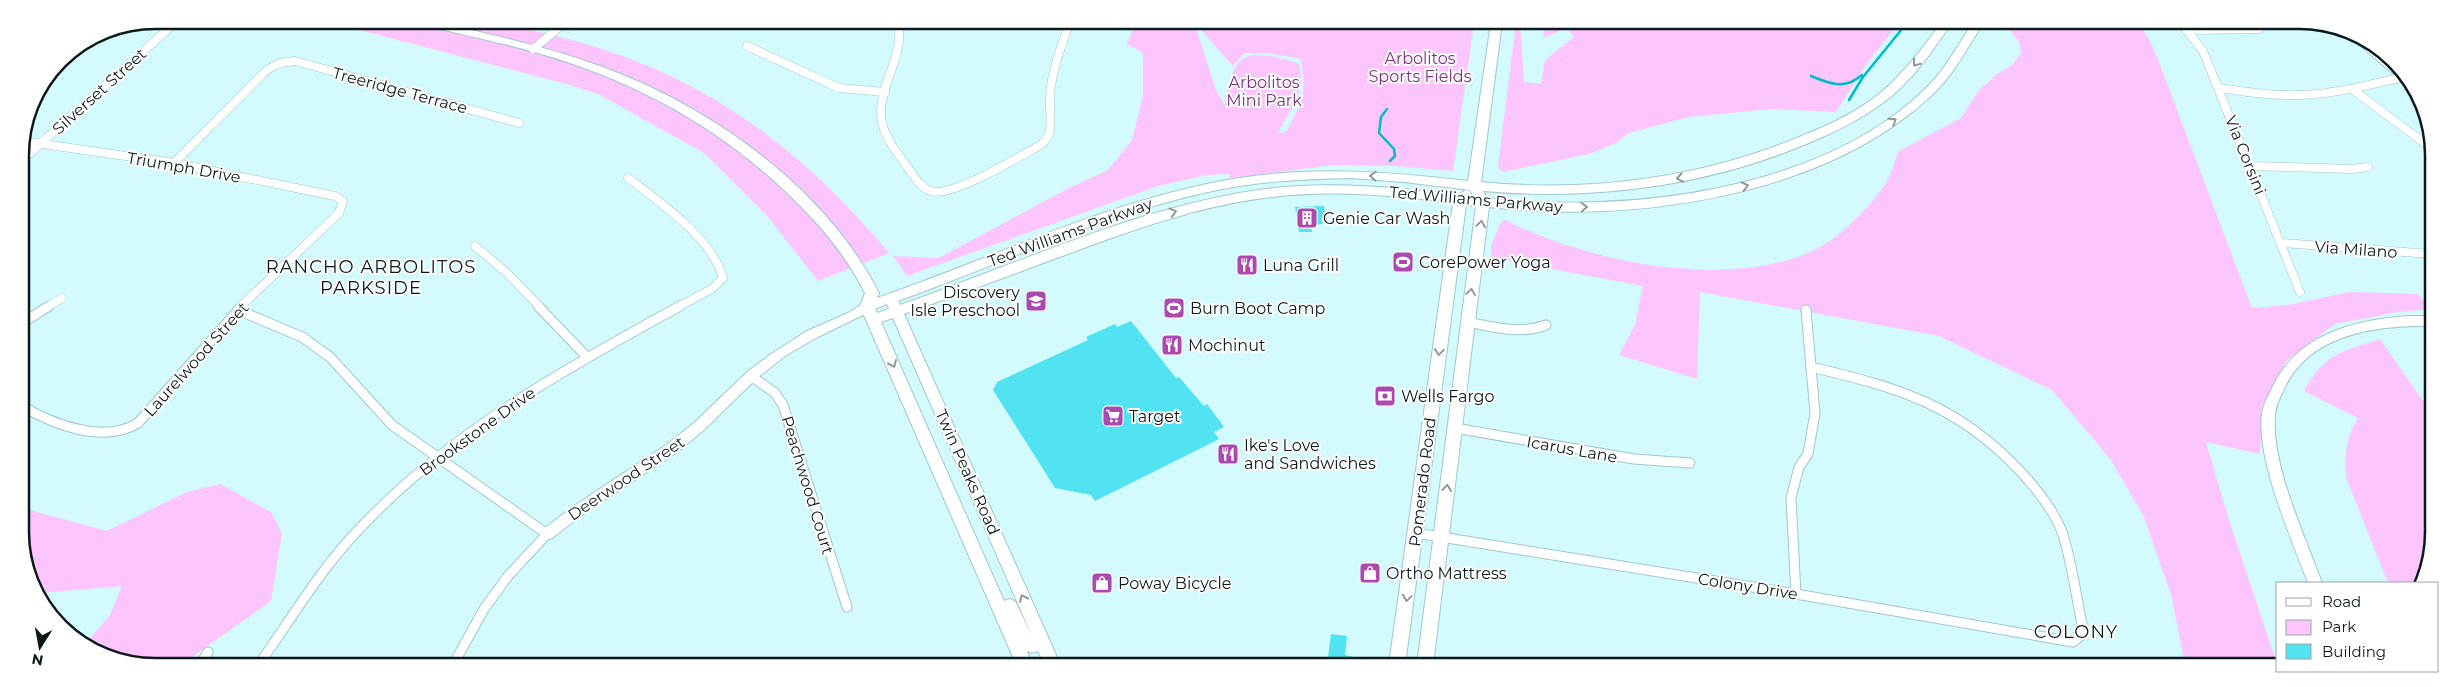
<svg xmlns="http://www.w3.org/2000/svg" width="2454" height="687" font-family="Montserrat,sans-serif">
<style>
.green{fill:#fdc5fd}
.lines{fill:none;stroke-linecap:round;stroke-linejoin:round}
.stream{stroke:#00bbc9;stroke-width:2.5}
.building{fill:#51e3f1}
.street-far1-casing{stroke:#a1c7cb;stroke-width:9}
.street-casing{stroke:#a1c7cb;stroke-width:11}
.secondary-casing{stroke:#a1c7cb;stroke-width:2}
.primary-casing{stroke:#a1c7cb;stroke-width:2}
.street-far1{stroke:#fff;stroke-width:8}
.street{stroke:#fff;stroke-width:9}
.secondary{fill:#fff;fill-rule:evenodd}
.primary{fill:#fff;fill-rule:evenodd}
.oneway{stroke:#919898}
.labels{text-anchor:middle;stroke-width:4;stroke-linejoin:round;paint-order:stroke}
.park-label{font-size:16px;fill:#803083;stroke:#fff}
.street-label{font-size:16px;fill:#0b191b;stroke:#fff}
.poi-label{font-size:16px;fill:#0b191b;stroke:#fff;text-anchor:start}
.neighbourhood-label{font-size:18px;letter-spacing:1px;fill:#0b191b;stroke:#fff}
.rim{fill:none;stroke:#0b191b;stroke-width:2.5}
</style>
<rect width="100%" height="100%" fill="#d3fafe"/>
<g class="green">
<path d="M 321,20 L 500,21 L 499,23 C 534,31 569,38 602,49 C 721,87 810,159 889,253 L 818,281 L 768,217 L 704,153 L 598,94 L 570,85 Z"/>
<path d="M 1136,22 L 1194,22 L 1216,90 L 1225,105 C 1226,93 1231,69 1241,60 C 1253,50 1286,58 1299,64 C 1306,94 1291,109 1278,133 L 1286,132 C 1303,100 1307,96 1301,59 L 1269,53 L 1244,53 L 1233,66 L 1194,22 L 1474,23 L 1453,171 L 1395,166 L 1332,165 L 1230,178 L 1229,174 L 1207,175 L 1158,186 L 907,276 L 893,256 L 939,258 L 1067,189 L 1108,170 L 1132,140 L 1143,96 L 1143,53 L 1127,44 Z"/>
<polygon points="1516,23 1520,23 1524,82 1541,84 1545,60 1574,37 1567,28 1543,38 1545,23 1898,24 1866,65 1836,112 1771,109 1689,117 1629,133 1614,144 1589,154 1502,172 1498,166"/>
<path d="M 2005,24 L 2138,24 L 2148,37 L 2159,62 L 2252,308 L 2288,305 L 2349,292 L 2418,294 L 2431,309 L 2398,312 L 2335,324 L 2286,361 L 2263,405 L 2260,454 L 2206,442 L 2229,520 L 2278,667 L 2185,666 L 2172,598 L 2144,517 L 2111,460 L 2052,390 L 1939,336 L 1700,292 L 1697,379 L 1619,355 L 1635,325 L 1643,286 L 1491,258 L 1491,246 L 1501,222 L 1506,220 C 1586,262 1733,292 1818,248 C 1840,237 1870,207 1884,186 C 1891,177 1894,162 1899,151 L 1961,118 L 1979,90 L 1997,74 L 2012,65 L 2021,53 L 2019,42 Z"/>
<path d="M 2380,339 L 2430,411 L 2429,567 L 2419,583 L 2388,583 L 2347,480 C 2343,459 2346,436 2358,418 L 2304,391 C 2324,354 2342,351 2380,339 Z"/>
<polygon points="220,484 271,512 282,533 271,601 185,662 120,662 86,643 110,615 122,586 41,593 23,558 22,508 107,531 187,492"/>
</g>
<g class="lines">
<g class="stream">
<path d="M 1811,76 C 1830,84 1845,90 1862,75"/>
<polyline points="1849,100 1863,77 1906,24"/>
<polyline points="1387,109 1381,117 1379,133 1394,149 1395,156 1390,161"/>
</g>
</g>
<g class="building">
<polygon points="1324,206 1325,215 1322,215 1323,224 1311,225 1312,232 1299,232 1295,207"/>
<polygon points="1131,321 1176,378 1179,377 1204,406 1207,404 1224,427 1214,432 1219,439 1095,501 1091,495 1055,488 993,390 997,382 1088,340 1086,337 1115,324 1117,327"/>
<polygon points="1331,634 1347,636 1345,655 1354,657 1353,665 1327,665"/>
</g>
<g class="lines">
<g class="street-far1-casing">
<g id="street-far1">
<path d="M 898,22 C 905,55 882,79 881,110 C 880,130 892,146 903,161 C 911,171 919,187 931,191 C 952,198 1022,155 1042,144 C 1054,132 1050,120 1050,104 C 1049,76 1061,48 1070,22"/>
<polyline points="2182,24 2203,51 2300,292"/>
<polyline points="2186,30 2259,29 2266,24"/>
<polyline points="747,46 839,88 885,92"/>
<polyline points="533,49 567,21"/>
<path d="M 2219,88 C 2246,92 2273,96 2300,95 C 2335,94 2369,85 2403,77"/>
<polyline points="2352,89 2431,148"/>
<polyline points="22,141 174,163 335,196 343,201 339,213 240,307"/>
<polyline points="20,162 178,20"/>
<polyline points="174,163 268,69 280,63 295,61 519,123"/>
<polyline points="2250,166 2352,169 2368,167"/>
<path d="M 628,178 C 660,202 712,238 723,278 L 713,288 L 678,307"/>
<polyline points="2282,243 2431,254"/>
<polyline points="475,246 507,273 540,307"/>
<polyline points="47,307 62,298"/>
</g>
</g>
<g class="street-casing">
<g id="street">
<polyline points="538,306 587,357"/>
<polyline points="238,310 302,337 330,357 392,425 547,534 508,576 484,609 454,663"/>
<path d="M 1467,322 C 1494,327 1520,335 1546,325"/>
<polyline points="21,324 49,306"/>
<polyline points="751,376 775,393 783,405 847,607"/>
<path d="M 22,406 C 54,425 104,444 138,423 L 242,306"/>
<polyline points="1455,428 1634,459 1690,463"/>
<path d="M 1416,533 L 1796,594 L 2073,642 L 2084,633 C 2076,600 2073,564 2062,532 C 2053,509 2036,488 2019,470 C 1957,404 1896,387 1811,367"/>
<polyline points="1796,594 1791,498 1799,467 1808,454 1815,413 1806,310"/>
<polyline points="201,663 208,652"/>
<path d="M 260,663 C 293,616 323,565 364,524 C 453,431 568,367 680,306"/>
</g>
</g>
<g class="secondary-casing">
<g id="secondary">
<path d="M 2354,36 C 2375,48 2395,59 2406,81 L 2400,80 L 2354,40 Z"/>
<polygon points="867,301 873,306 867,313 816,338 785,356 756,379 704,430 676,453 586,512 552,538 547,540 542,538 540,534 542,530 577,504 666,445 694,423 747,372 771,354 807,331 848,313"/>
<path d="M 2408,316 L 2431,316 L 2431,326 C 2378,325 2311,333 2285,387 C 2281,396 2275,406 2275,416 C 2271,465 2305,536 2322,583 L 2308,583 C 2292,540 2256,459 2262,414 C 2263,405 2269,395 2273,386 C 2298,334 2354,320 2408,316 Z"/>
</g>
</g>
<g class="primary-casing">
<path id="primary" d="M 414,21 L 432,21 C 488,34 545,46 600,66 C 710,106 825,187 879,293 L 877,298 C 996,257 1114,198 1239,178 C 1316,166 1391,172 1468,181 L 1491,23 L 1502,23 L 1481,182 C 1590,193 1703,178 1804,135 C 1833,123 1863,109 1886,88 C 1907,69 1924,46 1940,24 L 1951,24 C 1934,49 1916,75 1893,95 C 1869,115 1840,130 1811,142 C 1709,186 1594,201 1483,191 L 1487,198 C 1626,214 1822,191 1926,88 C 1945,70 1957,46 1972,24 L 1983,24 C 1967,48 1953,76 1932,95 C 1824,197 1632,224 1489,207 L 1433,665 L 1417,665 L 1476,206 L 1466,205 L 1405,665 L 1389,665 L 1453,203 C 1390,195 1328,189 1264,198 C 1195,207 1130,231 1065,255 C 1011,275 958,295 904,314 L 1060,664 L 1044,664 L 1038,651 L 1032,653 L 1027,651 L 1032,664 L 1016,664 L 860,306 L 865,293 C 845,253 816,220 784,190 C 715,125 632,80 541,54 C 500,42 458,34 416,23 ZM 1352,178 L 1404,182 L 1470,190 L 1474,197 L 1471,197 L 1470,191 L 1466,190 L 1458,195 C 1400,188 1342,182 1284,187 C 1155,199 1023,262 900,305 L 898,301 C 1003,263 1107,213 1217,190 C 1261,181 1307,179 1352,178 ZM 887,304 L 889,309 L 877,313 L 875,309 ZM 893,318 L 1033,638 L 1015,601 L 1009,599 L 1004,601 L 881,322 Z"/>
</g>
<use href="#street-far1" class="street-far1"/>
<use href="#street" class="street"/>
<use href="#secondary" class="secondary"/>
<use href="#primary" class="primary"/>
</g>
<defs><path id="oneway-chevron" d="M-2-3.5L2.5 0L-2 3.5" fill="none" stroke-width="1.6" stroke-linecap="round" stroke-linejoin="round" transform="scale(1.25)"/></defs>
<g class="oneway">
<use href="#oneway-chevron" transform="translate(1916 63) rotate(128)"/>
<use href="#oneway-chevron" transform="translate(1893 121) rotate(-34)"/>
<use href="#oneway-chevron" transform="translate(1373 176) rotate(-177)"/>
<use href="#oneway-chevron" transform="translate(1680 178) rotate(169)"/>
<use href="#oneway-chevron" transform="translate(1745 186) rotate(-14)"/>
<use href="#oneway-chevron" transform="translate(1584 207) rotate(-3)"/>
<use href="#oneway-chevron" transform="translate(1173 212) rotate(-16)"/>
<use href="#oneway-chevron" transform="translate(1481 224) rotate(-82)"/>
<use href="#oneway-chevron" transform="translate(1471 292) rotate(-82)"/>
<use href="#oneway-chevron" transform="translate(1439 352) rotate(97)"/>
<use href="#oneway-chevron" transform="translate(893 364) rotate(66)"/>
<use href="#oneway-chevron" transform="translate(1447 488) rotate(-83)"/>
<use href="#oneway-chevron" transform="translate(1023 598) rotate(-114)"/>
<use href="#oneway-chevron" transform="translate(1407 598) rotate(98)"/>
</g>
<defs>
<g id="building-square" transform="scale(1.125)"><rect x="-9" y="-9" width="18" height="18" rx="4" fill="#ab49af" stroke="#fff"/><path d="M-4-6H4V6H1V3H-1V6H-4ZM-2.5-4.3h1.7v1.8h-1.7ZM.8-4.3h1.7v1.8H.8ZM-2.5-1h1.7V.8h-1.7ZM.8-1h1.7V.8H.8Z" fill="#fff"/></g>
<g id="stadium-square" transform="scale(1.125)"><rect x="-9" y="-9" width="18" height="18" rx="4" fill="#ab49af" stroke="#fff"/><path d="M0-5a6.5 5 0 1 0 0 10a6.5 5 0 1 0 0-10ZM-3.5-1.8h7v3.6h-7Z" fill="#fff"/></g>
<g id="restaurant-square" transform="scale(1.125)"><rect x="-9" y="-9" width="18" height="18" rx="4" fill="#ab49af" stroke="#fff"/><path d="M-5-6h1v4h1v-4h1v4h1v-4h1v5L-1.5 .5V6h-2V.5L-5-1ZM5-6V6H3V1.5H1.5Q1.5-4 5-6Z" fill="#fff"/></g>
<g id="school-square" transform="scale(1.125)"><rect x="-9" y="-9" width="18" height="18" rx="4" fill="#ab49af" stroke="#fff"/><path d="M0-5L7-2L0 1L-7-2ZM-4 1L0 2.5L4 1V4Q0 6-4 4Z" fill="#fff"/></g>
<g id="bank-square" transform="scale(1.125)"><rect x="-9" y="-9" width="18" height="18" rx="4" fill="#ab49af" stroke="#fff"/><path d="M-6-4H6V4H-6ZM0-2.3a2.3 2.3 0 1 0 0 4.6a2.3 2.3 0 1 0 0-4.6Z" fill="#fff"/></g>
<g id="supermarket-square" transform="scale(1.125)"><rect x="-9" y="-9" width="18" height="18" rx="4" fill="#ab49af" stroke="#fff"/><path d="M-6-5.5h2.5l.6 2H6L4.5 2H-2.5L-4.4-4H-6ZM-1.5 3.2a1.3 1.3 0 1 0 .1 0ZM3 3.2a1.3 1.3 0 1 0 .1 0Z" fill="#fff"/></g>
<g id="shop-square" transform="scale(1.125)"><rect x="-9" y="-9" width="18" height="18" rx="4" fill="#ab49af" stroke="#fff"/><path d="M-5-2.5h2.3a2.7 3.5 0 0 1 5.4 0H5L5.5 6h-11ZM-1.5-2.5h3a1.5 2.3 0 0 0-3 0Z" fill="#fff"/></g>
</defs>
<g fill-rule="evenodd">
<use href="#building-square" x="1307" y="218"/>
<use href="#stadium-square" x="1403" y="262"/>
<use href="#restaurant-square" x="1247" y="265"/>
<use href="#school-square" x="1036" y="301"/>
<use href="#stadium-square" x="1174" y="308"/>
<use href="#restaurant-square" x="1172" y="345"/>
<use href="#bank-square" x="1385" y="396"/>
<use href="#supermarket-square" x="1113" y="416"/>
<use href="#restaurant-square" x="1228" y="454"/>
<use href="#shop-square" x="1370" y="573"/>
<use href="#shop-square" x="1102" y="583"/>
</g>
<g class="labels">
<g class="park-label">
<text x="1420" y="64">Arbolitos<tspan x="1420" dy="18">Sports Fields</tspan></text>
<text x="1264" y="88">Arbolitos<tspan x="1264" dy="18">Mini Park</tspan></text>
</g>
<g class="street-label">
<text transform="translate(400 90) rotate(15)" y="6">Treeridge Terrace</text>
<text transform="translate(99 91) rotate(-42)" y="6">Silverset Street</text>
<text transform="translate(2246 155) rotate(68)" y="6">Via Corsini</text>
<text transform="translate(184 167) rotate(10)" y="6">Triumph Drive</text>
<text transform="translate(1476 199) rotate(5)" y="6">Ted Williams Parkway</text>
<text transform="translate(1070 232) rotate(-20)" y="6">Ted Williams Parkway</text>
<text transform="translate(2356 249) rotate(4)" y="6">Via Milano</text>
<text transform="translate(196 359) rotate(-48)" y="6">Laurelwood Street</text>
<text transform="translate(477 431) rotate(-36)" y="6">Brookstone Drive</text>
<text transform="translate(1572 449) rotate(10)" y="6">Icarus Lane</text>
<text transform="translate(968 472) rotate(66)" y="6">Twin Peaks Road</text>
<text transform="translate(626 478) rotate(-34)" y="6">Deerwood Street</text>
<text transform="translate(1422 482) rotate(-83)" y="6">Pomerado Road</text>
<text transform="translate(808 485) rotate(73)" y="6">Peachwood Court</text>
<text transform="translate(1748 586) rotate(9)" y="6">Colony Drive</text>
</g>
<g class="poi-label">
<text x="1323" y="224">Genie Car Wash</text>
<text x="1419" y="268">CorePower Yoga</text>
<text x="1263" y="271">Luna Grill</text>
<text x="1020" y="298" text-anchor="end">Discovery<tspan x="1020" dy="18">Isle Preschool</tspan></text>
<text x="1190" y="314">Burn Boot Camp</text>
<text x="1188" y="351">Mochinut</text>
<text x="1401" y="402">Wells Fargo</text>
<text x="1129" y="422">Target</text>
<text x="1244" y="451">Ike's Love<tspan x="1244" dy="18">and Sandwiches</tspan></text>
<text x="1386" y="579">Ortho Mattress</text>
<text x="1118" y="589">Poway Bicycle</text>
</g>
<g class="neighbourhood-label">
<text x="371" y="273">RANCHO ARBOLITOS<tspan x="371" dy="21">PARKSIDE</tspan></text>
<text x="2076" y="638">COLONY</text>
</g>
</g>
<path d="M0 0H2454V687H0ZM155 29H2299A126 126 0 0 1 2425 155V532A126 126 0 0 1 2299 658H155A126 126 0 0 1 29 532V155A126 126 0 0 1 155 29Z" fill="#fff" fill-rule="evenodd"/>
<path class="rim" d="M155 29H2299A126 126 0 0 1 2425 155V532A126 126 0 0 1 2299 658H155A126 126 0 0 1 29 532V155A126 126 0 0 1 155 29Z"/>
<rect x="2276" y="582" width="162" height="90" fill="#ffffff" stroke="#9da3a4"/>
<rect x="2286" y="598" width="25" height="8" fill="#ffffff" stroke="#9da3a4"/>
<text x="2322" y="607" font-size="15" fill="#0b191b">Road</text>
<rect x="2286" y="620" width="25" height="15" fill="#fdc5fd" stroke="#9da3a4"/>
<text x="2322" y="632" font-size="15" fill="#0b191b">Park</text>
<rect x="2286" y="644" width="25" height="15" fill="#51e3f1" stroke="#9da3a4"/>
<text x="2322" y="657" font-size="15" fill="#0b191b">Building</text>
<g transform="translate(40 647) rotate(191)" stroke="#ffffff" stroke-width="4" paint-order="stroke">
<path d="M0-4L9 19L0 12L-9 19Z" fill="#0b191b"/>
<text y="-8" font-size="14" font-weight="bold" text-anchor="middle" fill="#0b191b">N</text>
</g>
</svg>
